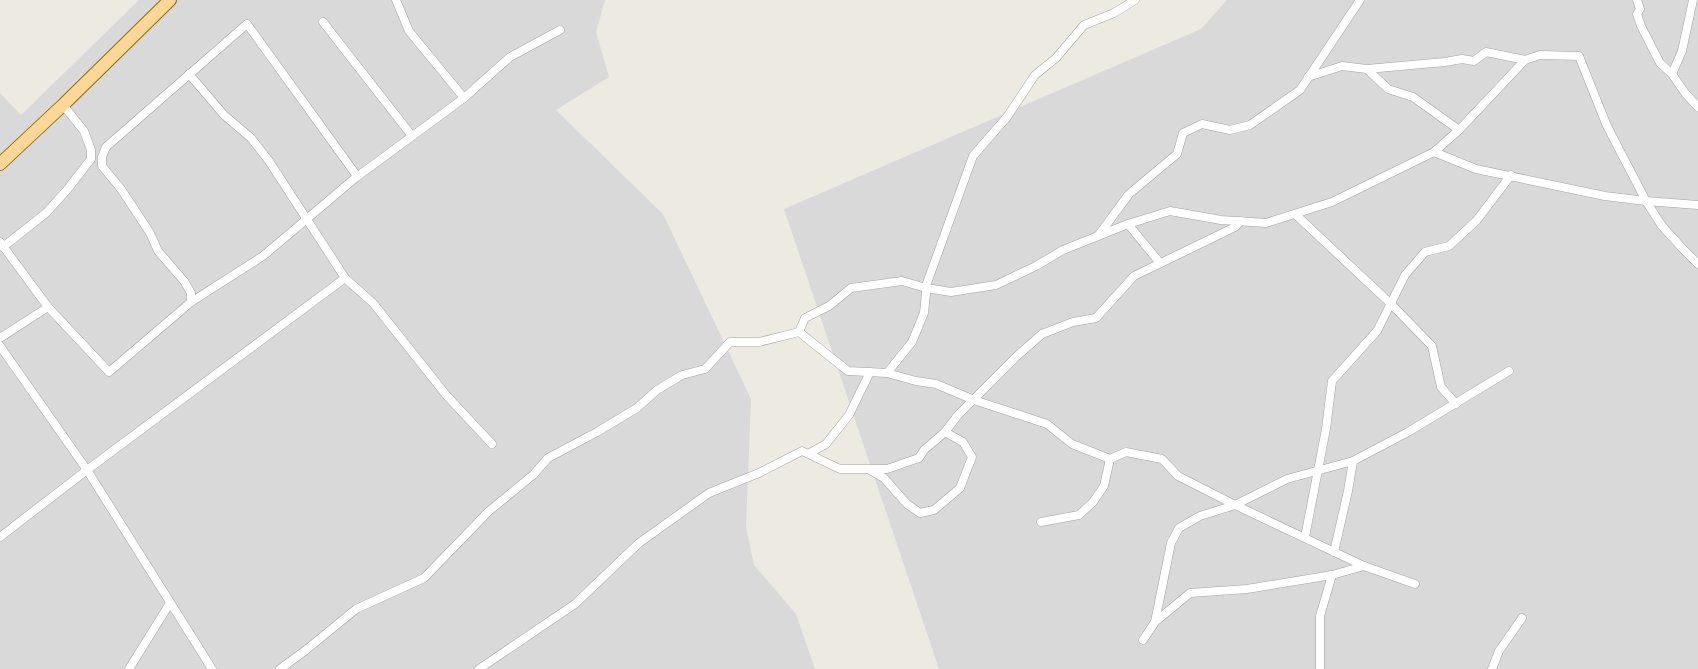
<svg xmlns="http://www.w3.org/2000/svg" width="1698" height="669" font-family="'Space Grotesk',sans-serif">
<style>
.residential{fill:#dad9d9}
.lines{fill:none;stroke-linecap:round;stroke-linejoin:round}
.street-casing{stroke:#a3a3a3;stroke-width:9}
.primary-casing{stroke:#936c00;stroke-width:14}
.street{stroke:#fff;stroke-width:8}
.primary{stroke:#fcd798;stroke-width:12}
</style>
<rect width="100%" height="100%" fill="#edeae1"/>
<g class="residential">
<polygon points="139,0 605,0 596,32 609,77 556,110 663,214 751,399 746,527 754,565 796,614 815,669 0,669 0,93 21,115"/>
<polygon points="1227,0 1698,0 1698,669 939,669 784,209 1201,29"/>
</g>
<g class="lines">
<g class="street-casing">
<g id="street">
<polyline points="396,0 409,31 464,98"/>
<polyline points="1637,0 1640,9 1637,14 1641,26 1660,63 1672,74 1685,93 1698,107"/>
<polyline points="323,22 412,136"/>
<polyline points="1367,69 1388,89 1413,97 1459,130"/>
<polyline points="189,74 224,115 251,138 269,161 345,278 373,303 447,396 492,444"/>
<polyline points="1672,74 1682,51 1693,0"/>
<polyline points="1308,77 1342,66 1367,69 1445,62 1462,59 1474,61 1486,52 1525,60"/>
<polyline points="1434,152 1459,130 1525,60 1540,55 1579,56 1607,126 1646,201 1662,226 1682,248 1698,264"/>
<polyline points="1295,214 1390,303 1432,346 1441,387 1456,404"/>
<polyline points="1128,224 1160,263"/>
<polyline points="1098,236 1129,194 1177,154 1183,133 1202,124 1230,130 1250,125 1300,90 1360,0"/>
<polyline points="0,242 48,307 109,372 191,302 263,256 354,179 464,98 510,57 560,30"/>
<polyline points="3,247 46,213 66,191 91,159 91,150 84,131 63,105"/>
<polyline points="191,302 191,293 184,281 158,251 150,233 121,189 102,166 102,157 106,147 247,24 357,176"/>
<polyline points="799,332 848,371 887,373 916,381 936,384 974,400 1047,424 1072,444 1110,459 1126,452 1162,459 1178,476 1235,505 1364,566 1415,584"/>
<polyline points="0,338 48,307"/>
<polyline points="0,346 87,470 212,669"/>
<polyline points="887,373 912,342 924,313 927,283 973,156 1007,117 1035,75 1056,58 1084,25 1114,13 1135,0"/>
<polyline points="810,453 826,444 849,415 870,372"/>
<polyline points="870,470 884,478 907,504 920,513 934,510 960,488 972,457 963,442 945,432"/>
<polyline points="1041,522 1079,515 1093,502 1104,486 1110,459"/>
<polyline points="0,537 87,470 345,278"/>
<polyline points="1305,537 1326,429 1332,381 1377,331 1405,275 1425,252 1449,246 1477,220 1511,175"/>
<polyline points="1334,552 1348,491 1353,461 1408,432 1509,371"/>
<polyline points="1155,622 1190,593 1247,589 1332,575 1364,566"/>
<polyline points="1143,640 1155,622 1171,543 1179,528 1200,516 1235,505 1287,479 1353,461"/>
<polyline points="129,669 170,603"/>
<polyline points="280,669 306,650 356,609 424,578 489,511 533,475 548,458 597,432 637,408 657,390 682,375 705,369 730,342 759,342 799,332 805,318 829,306 851,288 902,281 926,288 951,292 996,285 1036,266 1063,250 1128,224 1170,211 1221,220 1266,223 1332,202 1434,152 1476,169 1605,196 1646,201 1698,205"/>
<polyline points="479,669 575,604 639,543 709,493 759,473 802,451 840,469 887,469 919,458 924,450 945,432 958,415 1017,356 1042,334 1073,322 1096,318 1134,276 1235,227 1241,221"/>
<polyline points="1320,669 1320,616 1332,575"/>
<polyline points="1492,669 1499,651 1522,618"/>
</g>
</g>
<g class="primary-casing">
<polyline id="primary" points="0,164 63,105 170,0"/>
</g>
<use href="#street" class="street"/>
<use href="#primary" class="primary"/>
</g>
</svg>
